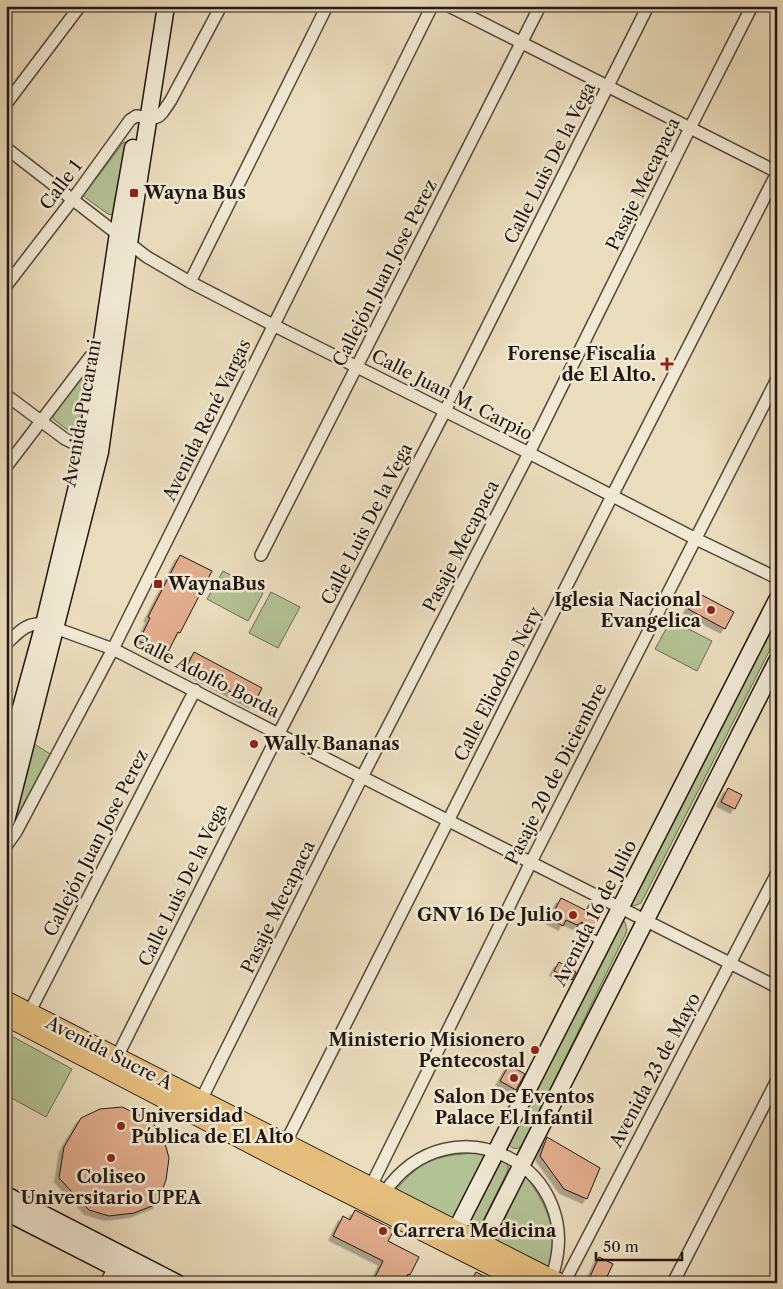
<svg xmlns="http://www.w3.org/2000/svg" width="783" height="1289" font-family="'Libre Caslon Text',serif">
<style>
.green{fill:#b3c294;stroke:#6b6c52}
.building{fill:#e2ad8e;stroke:#23170f;filter:url(#shadow)}
.lines{fill:none;stroke-linecap:round;stroke-linejoin:round}
.lane-casing{stroke:#55483a;stroke-width:8}
.street-casing{stroke:#55483a;stroke-width:14}
.secondary-casing{stroke:#23170f;stroke-width:19}
.primary-casing{stroke:#23170f;stroke-width:21}
.lane{stroke:#f1e9d4;stroke-width:5.5}
.street{stroke:#f1e9d4;stroke-width:11}
.secondary{stroke:#f1e9d4;stroke-width:16}
.primary{stroke:#e5be7e;stroke-width:19}
.poi-dot{fill:#8f2418;stroke:#f1e9d4;stroke-width:2}
.labels{text-anchor:middle;stroke-width:5;stroke-linejoin:round;paint-order:stroke}
.street-label{font-size:18px;fill:#23170f;stroke:#f1e9d4}
.poi-label{font-size:18px;font-weight:bold;fill:#23170f;stroke:#f1e9d4;text-anchor:start}
</style>
<defs>
<filter id="shadow"><feDropShadow dx="-4.5" dy="4.5" stdDeviation="0" flood-color="#0004"/></filter>
</defs>
<rect width="100%" height="100%" fill="#eaddbd"/>
<filter id="stains"><feTurbulence type="fractalNoise" baseFrequency=".004" numOctaves="4"/><feColorMatrix values="0 0 0 0 .2 0 0 0 0 .09 0 0 0 0 .02 0 0 0 .5 -.17"/></filter>
<radialGradient id="worn" r=".72"><stop offset=".6" stop-color="#630" stop-opacity="0"/><stop offset="1" stop-color="#630" stop-opacity=".3"/></radialGradient>
<g class="green">
<polygon points="125,142 127,143 113,215 108,214 83,196 123,143"/>
<polygon points="90,368 81,437 77,437 53,419 54,413 88,369"/>
<polygon points="223,571 263,593 248,621 207,599"/>
<polygon points="271,592 300,607 278,648 249,633"/>
<polygon points="777,605 777,636 641,903 634,906 629,903"/>
<polygon points="671,620 712,641 697,671 655,649"/>
<polygon points="31,742 50,754 11,835 8,831"/>
<path d="M 621,920 L 625,922 L 627,931 L 523,1145 C 518,1150 512,1150 508,1143 Z"/>
<polygon points="6,1033 72,1069 46,1117 6,1095"/>
<path d="M 483,1153 L 486,1157 L 455,1219 L 451,1221 L 396,1190 C 422,1157 444,1154 483,1153 Z"/>
<polygon points="500,1161 505,1161 508,1164 508,1170 479,1229 476,1230 467,1226 467,1223"/>
<path d="M 525,1175 C 537,1190 553,1219 554,1239 C 554,1248 550,1260 548,1270 L 493,1242 L 491,1238 Z"/>
</g>
<g class="building">
<polygon points="180,555 212,571 180,633 178,632 167,654 139,641 150,618 148,617"/>
<polygon points="696,592 734,612 725,629 688,609"/>
<polygon points="194,652 262,688 254,704 186,668"/>
<polygon points="728,788 742,795 735,809 721,802"/>
<polygon points="561,898 585,910 585,914 587,916 591,916 593,915 598,917 591,931 585,928 585,925 582,922 577,925 566,920 563,926 550,919"/>
<polygon points="559,962 576,972 572,980 554,971"/>
<polygon points="509,1065 525,1074 516,1090 500,1081"/>
<polygon points="122,1107 152,1121 165,1143 169,1158 166,1180 157,1204 134,1213 109,1216 89,1210 59,1178 64,1147 81,1118 100,1109"/>
<polygon points="547,1137 600,1168 587,1199 564,1189 540,1156"/>
<polygon points="355,1210 394,1230 388,1241 419,1257 410,1275 408,1274 403,1283 372,1283 383,1261 333,1236 343,1216 350,1220"/>
<polygon points="599,1257 613,1264 604,1283 587,1283"/>
<polygon points="476,1272 497,1283 470,1283"/>
</g>
<g class="lines">
<g class="lane-casing">
<g id="lane">
<polyline points="589,912 598,896"/>
<polyline points="581,927 579,930 601,942"/>
</g>
</g>
<g class="street-casing">
<g id="street">
<polyline points="449,6 777,172"/>
<polyline points="6,104 80,6"/>
<polyline points="6,148 147,257 190,282 273,325 529,453 696,539 777,578"/>
<polyline points="190,282 327,6"/>
<path d="M 6,286 L 73,199 L 130,120 L 136,116 C 160,119 157,121 171,100 L 221,6"/>
<polyline points="6,395 65,439 86,449 93,451"/>
<polyline points="6,467 90,357 94,355 100,355"/>
<polyline points="261,555 540,6"/>
<path d="M 6,644 C 18,633 26,622 44,624 L 113,649 L 362,777 L 777,987"/>
<polyline points="6,846 16,832 113,649 432,6"/>
<polyline points="29,1013 195,690"/>
<polyline points="117,1057 279,733 445,411 648,6"/>
<polyline points="201,1100 362,777 529,453 690,128 752,6"/>
<polyline points="283,1148 612,496 777,173"/>
<polyline points="371,1186 531,862 777,379"/>
<path d="M 384,1193 C 451,1095 592,1167 551,1279"/>
<polyline points="106,1283 114,1267"/>
<polyline points="564,1283 777,873"/>
<polyline points="673,1283 777,1080"/>
</g>
</g>
<g class="secondary-casing">
<g id="secondary">
<polyline points="6,762 44,624 86,449 118,233 133,148"/>
<polyline points="6,821 100,452 129,243 166,6"/>
<polyline points="6,1195 177,1283"/>
<polyline points="6,1212 145,1283"/>
<polyline points="450,1242 777,600"/>
<polyline points="476,1255 777,661"/>
</g>
</g>
<g class="primary-casing">
<g id="primary">
<polyline points="6,1001 559,1283"/>
<polyline points="6,1016 278,1158 526,1283"/>
</g>
</g>
<use href="#lane" class="lane"/>
<use href="#street" class="street"/>
<use href="#secondary" class="secondary"/>
<use href="#primary" class="primary"/>
</g>
<g class="poi-dot">
<rect x="129" y="188" width="10" height="10" rx="2.5"/>
<path d="M664.5 356.5h5v5h5v5h-5v5h-5v-5h-5v-5h5z"/>
<rect x="153" y="579" width="10" height="10" rx="2.5"/>
<circle cx="711" cy="610" r="5"/>
<circle cx="254" cy="744" r="5"/>
<circle cx="573" cy="915" r="5"/>
<circle cx="535" cy="1050" r="5"/>
<circle cx="514" cy="1078" r="5"/>
<circle cx="121" cy="1126" r="5"/>
<circle cx="111" cy="1158" r="5"/>
<circle cx="383" cy="1231" r="5"/>
</g>
<g class="labels">
<g class="street-label">
<text transform="translate(550 163) rotate(-63)" y="6">Calle Luis De la Vega</text>
<text transform="translate(643 184) rotate(-64)" y="6">Pasaje Mecapaca</text>
<text transform="translate(61 185) rotate(-53)" y="6">Calle 1</text>
<text transform="translate(385 273) rotate(-63)" y="6">Callejón Juan Jose Perez</text>
<text transform="translate(452 395) rotate(27)" y="6">Calle Juan M. Carpio</text>
<text transform="translate(82 413) rotate(-80)" y="6">Avenida Pucarani</text>
<text transform="translate(207 420) rotate(-64)" y="6">Avenida René Vargas</text>
<text transform="translate(367 524) rotate(-63)" y="6">Calle Luis De la Vega</text>
<text transform="translate(461 546) rotate(-63)" y="6">Pasaje Mecapaca</text>
<text transform="translate(206 676) rotate(27)" y="6">Calle Adolfo Borda</text>
<text transform="translate(498 684) rotate(-63)" y="6">Calle Eliodoro Nery</text>
<text transform="translate(556 774) rotate(-63)" y="6">Pasaje 20 de Diciembre</text>
<text transform="translate(96 843) rotate(-63)" y="6">Callejón Juan Jose Perez</text>
<text transform="translate(183 885) rotate(-64)" y="6">Calle Luis De la Vega</text>
<text transform="translate(278 907) rotate(-64)" y="6">Pasaje Mecapaca</text>
<text transform="translate(595 913) rotate(-63)" y="6">Avenida 16 de Julio</text>
<text transform="translate(109 1053) rotate(27)" y="6">Avenida Sucre A</text>
<text transform="translate(655 1070) rotate(-62)" y="6">Avenida 23 de Mayo</text>
</g>
<g class="poi-label">
<text x="144" y="199">Wayna Bus</text>
<text x="656" y="360" text-anchor="end">Forense Fiscalía<tspan x="656" dy="21">de El Alto.</tspan></text>
<text x="168" y="590">WaynaBus</text>
<text x="701" y="606" text-anchor="end">Iglesia Nacional<tspan x="701" dy="21">Evangelica</tspan></text>
<text x="264" y="750">Wally Bananas</text>
<text x="563" y="921" text-anchor="end">GNV 16 De Julio</text>
<text x="525" y="1046" text-anchor="end">Ministerio Misionero<tspan x="525" dy="21">Pentecostal</tspan></text>
<text x="514" y="1103" text-anchor="middle">Salon De Eventos<tspan x="514" dy="21">Palace El Infantil</tspan></text>
<text x="131" y="1122">Universidad<tspan x="131" dy="21">Pública de El Alto</tspan></text>
<text x="111" y="1183" text-anchor="middle">Coliseo<tspan x="111" dy="21">Universitario UPEA</tspan></text>
<text x="393" y="1237">Carrera Medicina</text>
</g>
</g>
<rect width="783" height="1289" fill="none" stroke="#eaddbd" stroke-width="25"/>
<rect x="8" y="8" width="768" height="1274" fill="none" stroke="#23170f" stroke-width="2.5"/>
<rect x="12" y="12" width="758" height="1264" fill="none" stroke="#23170f"/>
<path d="M596 1252v8h86v-8" fill="none" stroke="#23170f" stroke-width="2.5"/>
<text x="603" y="1252" font-size="15" fill="#23170f" stroke="#f1e9d4" stroke-width="4" paint-order="stroke">50 m</text>
<rect width="100%" height="100%" filter="url(#stains)"/>
<rect width="100%" height="100%" fill="url(#worn)"/>
</svg>
